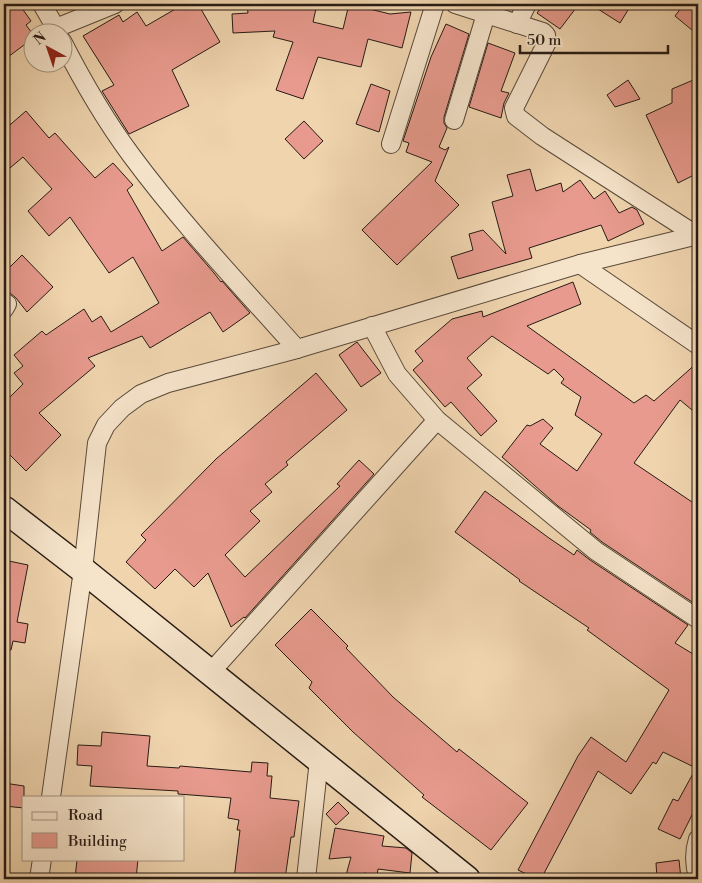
<svg xmlns="http://www.w3.org/2000/svg" width="702" height="883" font-family="'Libre Bodoni',serif">
<style>
.building{fill:#e79a8d;stroke:#271b14}
.lines{fill:none;stroke-linecap:round;stroke-linejoin:round}
.street-casing{stroke:#59493a;stroke-width:20}
.secondary-casing{stroke:#271b14;stroke-width:28}
.street{stroke:#f5e3ca;stroke-width:18}
.secondary{stroke:#f5e3ca;stroke-width:25}
</style>
<rect width="100%" height="100%" fill="#efd4ae"/>
<filter id="stains"><feTurbulence type="fractalNoise" baseFrequency=".004" numOctaves="4"/><feColorMatrix values="0 0 0 0 .2 0 0 0 0 .09 0 0 0 0 .02 0 0 0 .5 -.17"/></filter>
<radialGradient id="worn" r=".72"><stop offset=".6" stop-color="#630" stop-opacity="0"/><stop offset="1" stop-color="#630" stop-opacity=".3"/></radialGradient>
<g class="building">
<polygon points="4,4 19,4 31,21 26,25 32,33 32,39 4,60"/>
<polygon points="184,4 198,4 220,42 172,70 189,106 129,134 102,91 114,85 83,36 119,15 123,22 137,12 146,26"/>
<polygon points="247,4 317,4 313,22 343,29 349,4 390,14 411,12 402,48 368,39 361,67 318,57 303,99 276,90 293,42 273,37 275,31 233,33 232,14 248,13"/>
<polygon points="544,4 579,4 560,29 537,13"/>
<polygon points="590,4 618,4 628,10 620,23"/>
<polygon points="684,4 698,4 698,35 675,16"/>
<polygon points="446,24 469,34 444,117 444,123 447,128 439,147 445,150 449,147 435,181 459,205 397,265 362,230 432,162 406,152 409,143 403,141 431,57"/>
<polygon points="488,43 515,53 501,91 509,93 504,103 501,118 469,107"/>
<polygon points="698,78 698,173 678,183 646,115 672,103 672,89"/>
<polygon points="628,80 640,99 615,107 607,95"/>
<polygon points="371,84 390,91 379,132 356,124"/>
<polygon points="26,111 49,138 55,133 95,178 113,163 133,185 127,190 162,251 183,237 214,273 221,282 222,281 250,313 223,332 210,312 150,348 142,336 88,358 95,366 39,413 61,435 26,471 4,449 4,403 23,384 14,373 23,366 14,355 42,331 46,335 84,309 92,322 101,316 111,332 159,303 133,257 109,273 70,217 49,236 28,211 52,189 23,157 4,173 4,130"/>
<polygon points="304,121 323,141 304,159 285,139"/>
<polygon points="530,169 536,191 561,183 563,192 580,180 594,199 605,191 619,213 632,207 637,210 644,224 608,241 601,225 529,248 532,258 458,279 451,257 473,250 469,234 483,230 506,254 492,202 513,196 507,175"/>
<polygon points="22,255 53,287 27,312 16,298 4,288 4,273"/>
<polygon points="573,282 581,304 527,326 634,403 646,395 654,401 698,362 698,415 680,400 634,463 698,506 698,606 602,542 590,532 591,530 558,506 502,457 527,425 530,426 543,419 553,428 540,444 577,471 602,434 575,415 581,397 561,383 564,379 554,369 548,374 492,336 467,358 482,375 467,388 497,421 481,436 451,402 445,407 413,370 423,361 415,351 452,319 482,311 483,317"/>
<polygon points="357,342 381,373 361,387 339,355"/>
<polygon points="316,373 347,410 286,462 288,465 265,484 272,492 250,511 260,521 225,555 245,577 340,486 337,484 359,460 374,474 245,618 244,617 231,627 208,573 194,587 175,569 155,589 126,562 146,540 141,535 216,459"/>
<polygon points="485,491 549,538 574,555 577,550 590,560 688,625 675,643 698,657 698,803 680,839 658,829 673,799 678,801 696,768 663,752 656,764 653,762 631,794 598,771 541,879 537,879 518,870 578,756 591,737 626,762 669,690 587,630 589,628 519,581 520,580 455,532"/>
<polygon points="4,560 28,565 17,622 28,624 25,643 13,641 11,650 4,649"/>
<polygon points="311,609 348,646 346,648 393,697 457,752 459,749 528,803 491,850 422,797 424,795 353,732 309,688 312,682 275,645"/>
<polygon points="102,732 150,736 147,766 179,768 180,766 251,772 252,762 268,763 267,776 272,776 270,798 299,801 294,837 291,837 285,879 234,879 240,830 237,830 239,820 228,818 231,798 178,794 178,791 90,786 92,766 77,765 78,745 101,746"/>
<polygon points="4,783 24,786 24,808 4,806"/>
<polygon points="338,802 349,813 336,825 326,814"/>
<polygon points="335,828 384,836 382,846 406,848 412,853 410,873 378,869 377,876 364,873 363,879 345,879 351,857 329,859"/>
<polygon points="77,859 138,859 136,879 75,879"/>
<polygon points="679,860 681,879 657,879 656,863"/>
</g>
<g class="lines">
<g class="street-casing">
<g id="street">
<polyline points="42,4 58,32"/>
<polyline points="455,4 543,32 546,35 547,42 514,108 516,116 542,136 696,235"/>
<polyline points="517,24 527,4"/>
<polyline points="56,28 115,4"/>
<path d="M 62,41 C 82,80 105,120 131,155 C 182,224 241,286 297,349"/>
<polyline points="454,120 486,14"/>
<polyline points="391,144 435,4"/>
<polyline points="580,264 698,345"/>
<polyline points="4,309 7,304"/>
<polyline points="372,326 397,374 437,420 596,551 698,619"/>
<polyline points="210,673 437,420"/>
<polyline points="51,797 83,570 97,443 106,425 122,408 141,394 168,383 297,349 580,264 698,235"/>
<path d="M 698,839 C 694,852 694,864 698,877"/>
<polyline points="39,879 42,859"/>
<polyline points="306,879 319,760"/>
</g>
</g>
<g class="secondary-casing">
<polyline id="secondary" points="4,509 83,570 467,879"/>
</g>
<use href="#street" class="street"/>
<use href="#secondary" class="secondary"/>
</g>
<rect width="702" height="883" fill="none" stroke="#efd4ae" stroke-width="20"/>
<rect x="5" y="5" width="692" height="873" fill="none" stroke="#271b14" stroke-width="2.5"/>
<rect x="10" y="10" width="682" height="863" fill="none" stroke="#271b14"/>
<rect x="22" y="796" width="162" height="65" fill="#f5e3ca" stroke="#a39381"/>
<rect x="32" y="812" width="25" height="8" fill="#f5e3ca" stroke="#a39381"/>
<text x="68" y="820" font-size="15" fill="#271b14">Road</text>
<rect x="32" y="833" width="25" height="15" fill="#e79a8d" stroke="#a39381"/>
<text x="68" y="846" font-size="15" fill="#271b14">Building</text>
<g transform="translate(48 48) rotate(320)"><circle r="24" fill="#f5e3ca" stroke="#a39381"/>
<path d="M0-4L9 19L0 12L-9 19Z" fill="#8f2418"/>
<text y="-8" font-size="14" font-weight="bold" text-anchor="middle" fill="#271b14">N</text>
</g>
<path d="M520 45v8h148v-8" fill="none" stroke="#271b14" stroke-width="2.5"/>
<text x="527" y="45" font-size="15" fill="#271b14" stroke="#f5e3ca" stroke-width="4" paint-order="stroke">50 m</text>
<rect width="100%" height="100%" filter="url(#stains)"/>
<rect width="100%" height="100%" fill="url(#worn)"/>
</svg>
